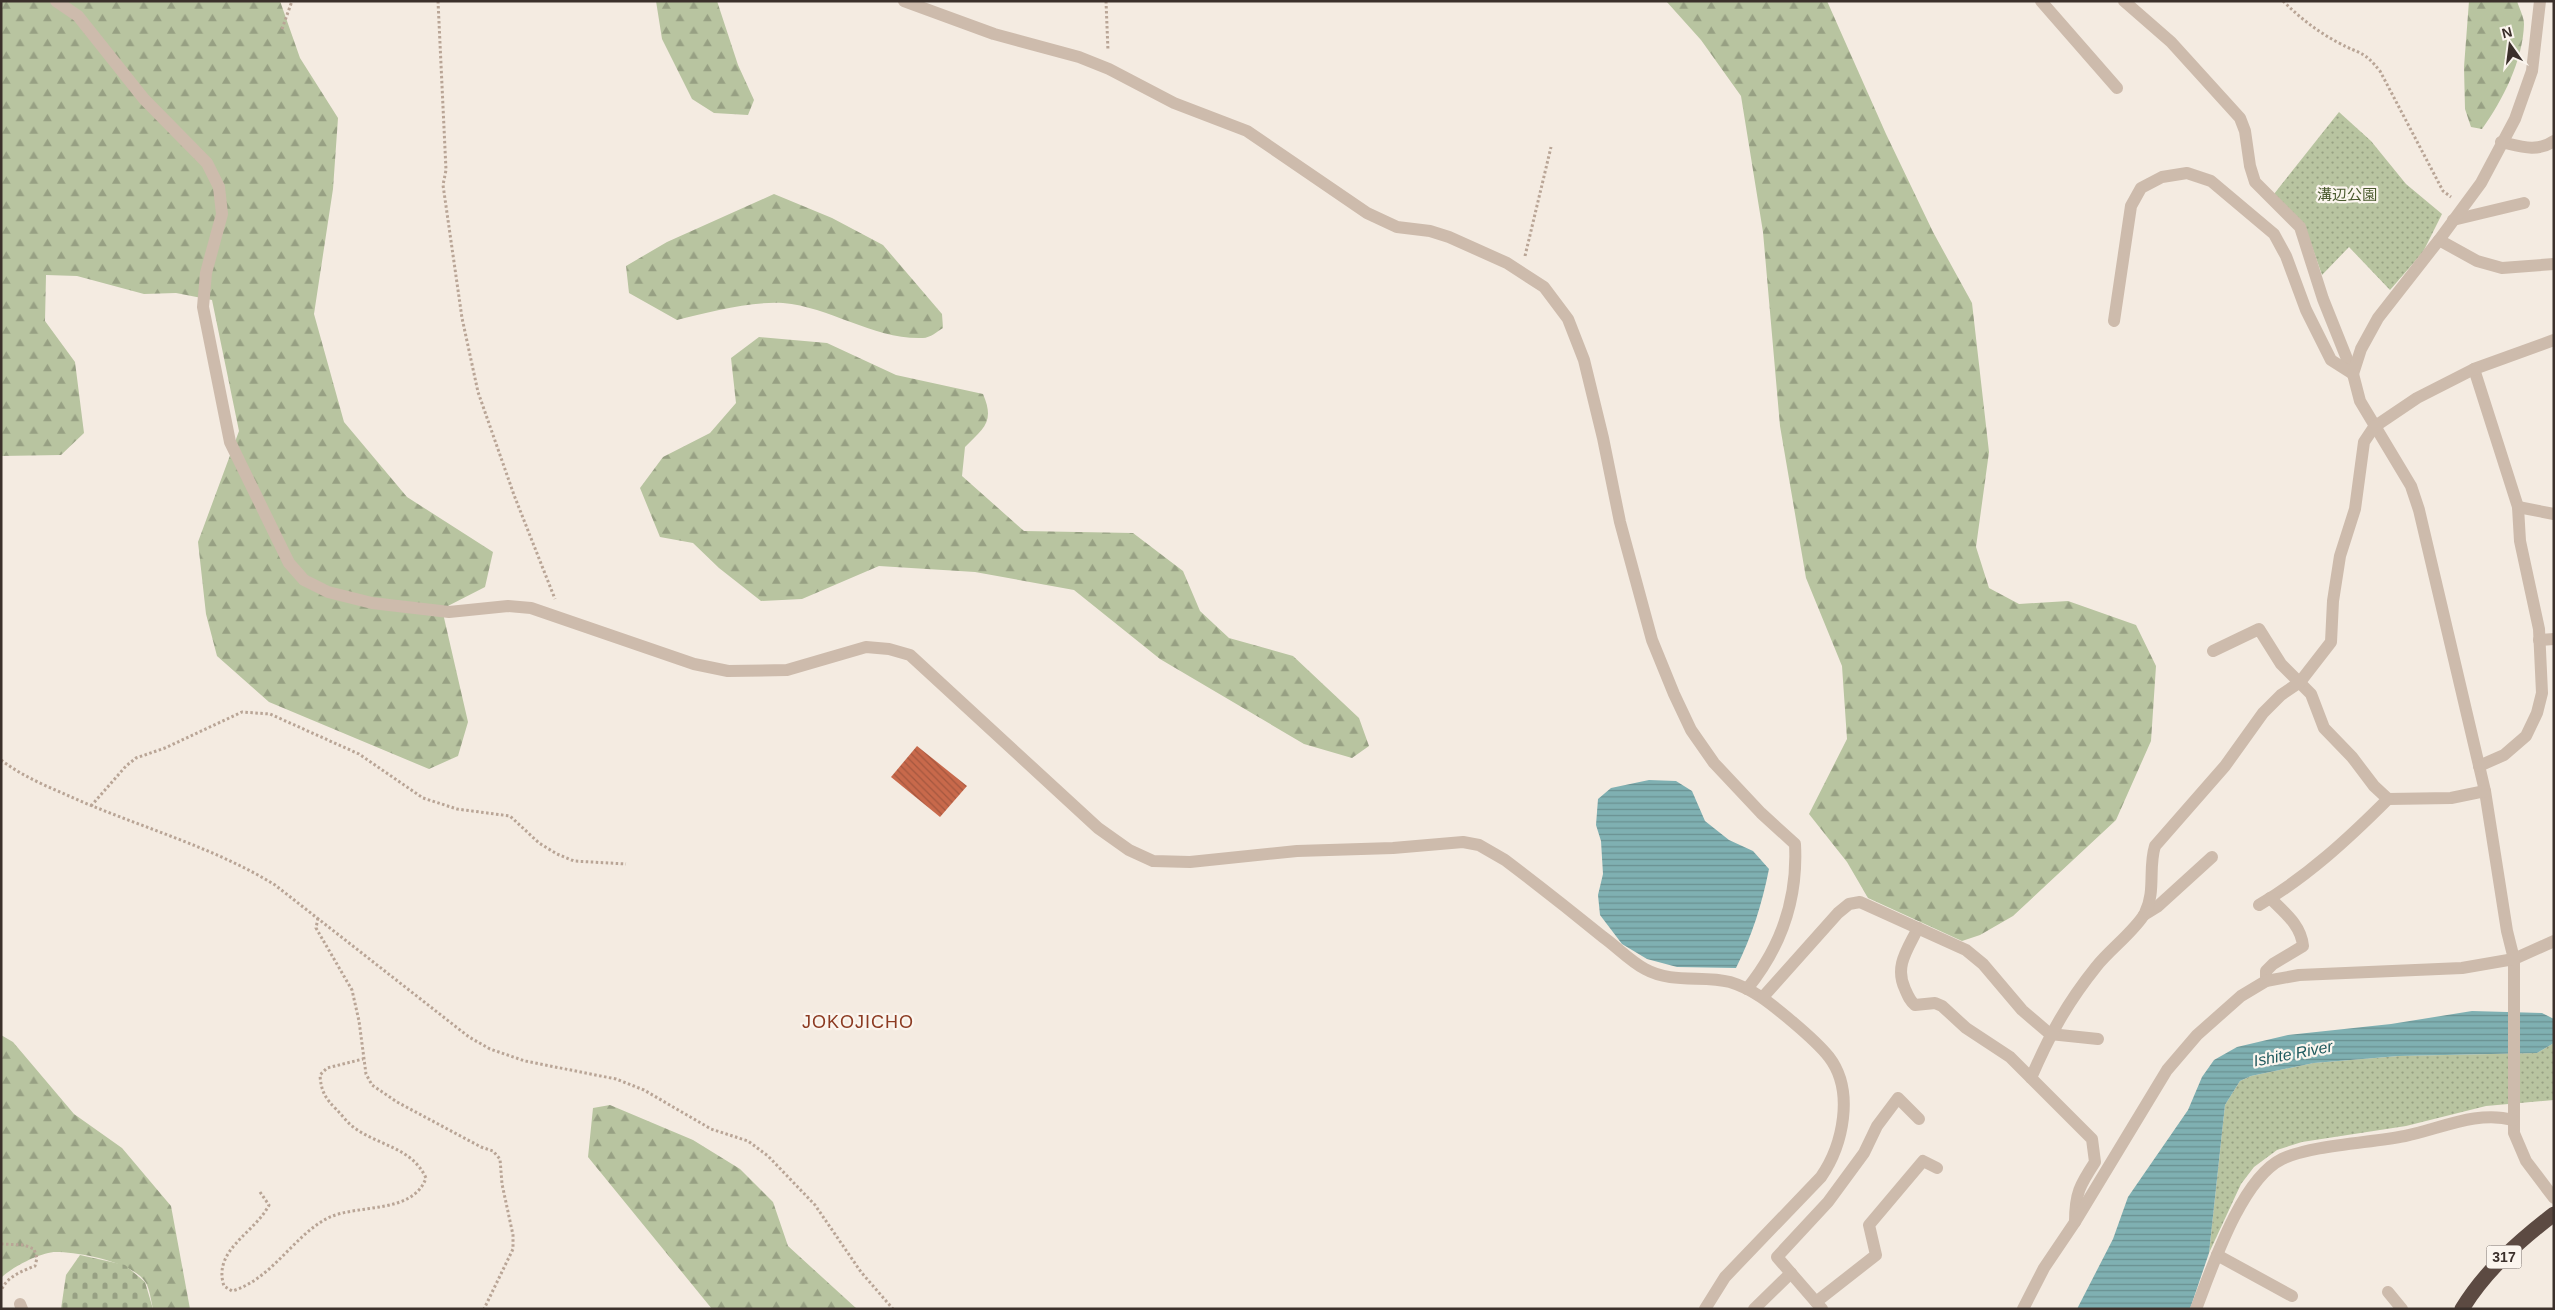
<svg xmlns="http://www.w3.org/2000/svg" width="2555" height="1310" font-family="Arial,'Noto Sans JP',sans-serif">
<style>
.grass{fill:url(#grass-dots)}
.forest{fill:url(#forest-firs)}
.cemetery{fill:url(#cemetery-stones)}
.water{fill:url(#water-rules)}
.building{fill:url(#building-back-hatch)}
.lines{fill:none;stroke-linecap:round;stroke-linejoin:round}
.path{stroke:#b9a596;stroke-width:3;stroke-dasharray:2.5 2.5;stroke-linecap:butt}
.minor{stroke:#cdbbac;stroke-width:12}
.highway{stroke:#5c4a42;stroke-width:15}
.labels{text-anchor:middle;stroke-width:4.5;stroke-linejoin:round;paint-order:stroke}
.shield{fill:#fbf5ee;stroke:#756b66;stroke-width:1}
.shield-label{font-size:14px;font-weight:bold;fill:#3b302b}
.park-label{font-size:15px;fill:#4a5a2e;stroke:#fbf5ee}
.water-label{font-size:16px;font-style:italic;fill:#1f5a5e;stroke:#fbf5ee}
.quarter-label{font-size:18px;letter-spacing:1px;fill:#8c3b22;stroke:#fbf5ee}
</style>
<defs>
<pattern id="grass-dots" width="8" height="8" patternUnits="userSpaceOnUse" patternTransform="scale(1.25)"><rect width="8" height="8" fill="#b8c4a0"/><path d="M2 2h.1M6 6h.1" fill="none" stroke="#97a083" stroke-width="1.8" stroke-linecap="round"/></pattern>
<pattern id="forest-firs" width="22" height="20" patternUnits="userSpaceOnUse" patternTransform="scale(1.25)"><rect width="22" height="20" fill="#b8c4a0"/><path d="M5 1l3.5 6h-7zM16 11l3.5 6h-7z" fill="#97a083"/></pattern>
<pattern id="cemetery-stones" width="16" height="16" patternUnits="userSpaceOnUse" patternTransform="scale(1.25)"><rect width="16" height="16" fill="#b8c4a0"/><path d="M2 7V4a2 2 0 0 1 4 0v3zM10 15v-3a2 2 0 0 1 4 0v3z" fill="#97a083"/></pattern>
<pattern id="water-rules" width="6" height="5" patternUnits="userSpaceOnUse" patternTransform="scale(1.25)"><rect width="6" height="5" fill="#7fb0b2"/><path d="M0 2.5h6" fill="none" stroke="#699091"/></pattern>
<pattern id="building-back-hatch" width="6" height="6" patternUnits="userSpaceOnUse" patternTransform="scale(1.25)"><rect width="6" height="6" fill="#c8694b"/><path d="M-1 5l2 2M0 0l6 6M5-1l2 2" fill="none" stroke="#a4573f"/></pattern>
</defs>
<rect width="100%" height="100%" fill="#f4ebe1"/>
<g class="grass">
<polygon points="2339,112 2371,141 2406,184 2442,214 2423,252 2390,290 2349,247 2322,275 2304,224 2274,194"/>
<polygon points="2554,1043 2554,1100 2486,1106 2406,1126 2302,1142 2277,1150 2254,1167 2241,1184 2209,1253 2225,1105 2240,1081 2251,1076 2314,1063 2399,1056 2537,1053"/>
</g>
<g class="forest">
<polygon points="1,1 280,1 300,58 338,118 333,189 314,314 344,422 407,497 493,552 485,587 442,609 468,722 458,756 429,769 269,702 217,656 206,614 198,542 239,431 212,300 176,293 144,294 77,276 46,275 45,321 75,362 84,433 61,455 1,456"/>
<polygon points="656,1 717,1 738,65 754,100 748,115 714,113 692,99 662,39"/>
<polygon points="1666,1 1827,1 1886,134 1933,232 1972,303 1989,452 1976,547 1989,588 2019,604 2068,601 2136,625 2156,666 2151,741 2116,820 2013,916 1980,935 1962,941 1868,898 1847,862 1809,814 1847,739 1842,666 1806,578 1780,426 1763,232 1741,96 1701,40"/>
<path d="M 2469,1 L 2517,1 C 2519,8 2524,17 2524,24 C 2523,60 2503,100 2482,129 L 2471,127 L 2465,109 L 2464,67 Z"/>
<path d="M 774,194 L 832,218 L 883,245 L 942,314 L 943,328 C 938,331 930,338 923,338 C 875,340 830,307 783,303 C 751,301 708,312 677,320 L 629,293 L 626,266 L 667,242 Z"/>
<path d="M 759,337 L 827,343 L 896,375 L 983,394 C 995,422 984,428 965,447 L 962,476 L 1024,531 L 1133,533 L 1183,571 L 1200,611 L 1229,638 L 1293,656 L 1359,718 L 1369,746 L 1352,758 L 1304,744 L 1160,659 L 1074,590 L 975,572 L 879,566 L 802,599 L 761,601 L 719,568 L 693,543 L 660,537 L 640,488 L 663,457 L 710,433 L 736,403 L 731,358 Z"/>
<path d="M 1,1035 L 13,1042 L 74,1114 L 122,1148 L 171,1206 L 190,1309 L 153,1309 C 151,1301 150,1290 146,1283 C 134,1262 79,1252 56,1252 C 41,1252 12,1267 1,1278 Z"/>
<polygon points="610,1105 693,1140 740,1169 773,1202 788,1246 857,1309 712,1309 588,1157 593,1108"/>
</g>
<polygon class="cemetery" points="80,1255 125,1265 145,1282 153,1309 61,1309 66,1275"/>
<g class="water">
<path d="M 1649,780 L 1676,781 L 1692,791 L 1705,821 L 1729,840 L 1753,851 L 1769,869 C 1762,904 1752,936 1736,968 L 1677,967 L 1647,959 L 1622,944 L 1600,915 L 1598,895 L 1603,874 L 1601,841 L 1596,825 L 1598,799 L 1611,788 Z"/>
<polygon points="2472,1011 2542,1013 2554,1019 2554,1043 2537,1053 2399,1056 2314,1063 2251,1076 2240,1081 2225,1105 2209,1253 2190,1309 2077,1309 2113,1239 2128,1197 2188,1110 2202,1077 2214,1060 2237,1047 2288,1035 2391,1024"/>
</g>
<polygon class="building" points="917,746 967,786 940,817 891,777"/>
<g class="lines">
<g class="path">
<polyline points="438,1 446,170 443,185 462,318 478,392 514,495 555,599"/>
<polyline points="1106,1 1108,51"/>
<path d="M 2283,1 C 2300,18 2318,32 2339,43 C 2361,55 2363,50 2380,71 L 2443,191 L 2451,197"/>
<polyline points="282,29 292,1"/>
<polyline points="1525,256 1551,147"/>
<path d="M 1,760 C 22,776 46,786 69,796 C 136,826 214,847 275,885 L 469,1037 L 490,1049 L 525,1061 L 616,1079 L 644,1090 L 711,1129 L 748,1141 L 768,1156 L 815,1205 L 861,1272 L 893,1309"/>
<polyline points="91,806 126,766 136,758 165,748 242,712 270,714 359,754 423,798 457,809 510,816 539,843 557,854 574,861 626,864"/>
<polyline points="318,918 316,928 352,990 359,1021 366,1074 372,1085 397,1102 481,1147 493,1151 500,1159 502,1184 513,1235 513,1249 484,1309"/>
<path d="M 260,1192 L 269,1205 C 255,1233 212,1250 224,1286 L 232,1291 C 273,1279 294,1234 330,1217 C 360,1204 413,1214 426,1178 C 411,1146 377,1146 352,1126 C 346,1121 341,1114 336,1109 C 325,1098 321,1091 320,1075 L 327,1068 L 363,1059"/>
<path d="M 1,1244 L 24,1245 L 34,1249 L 37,1258 L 35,1266 C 22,1271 6,1277 1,1291"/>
</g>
<g class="minor">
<path d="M 56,1 L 78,16 L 144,99 L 207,163 L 219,187 L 222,214 L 206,273 L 203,307 L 230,442 L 289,563 L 304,580 L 328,592 L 372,603 L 449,612 L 508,606 L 531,608 L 694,664 L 728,671 L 787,670 L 866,647 L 889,649 L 910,655 L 1098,828 L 1129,850 L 1153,861 L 1190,862 L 1297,851 L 1393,848 L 1463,842 L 1479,845 L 1505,860 C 1538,885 1571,911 1603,937 C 1617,947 1630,961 1645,969 C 1672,984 1703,975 1730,982 C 1753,989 1770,1003 1788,1018 C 1802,1030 1817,1042 1829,1057 C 1855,1091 1843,1145 1821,1177 L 1725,1277 L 1705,1309"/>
<path d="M 904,1 L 994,34 L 1079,57 L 1109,69 L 1174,103 L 1247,131 L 1367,213 L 1397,227 L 1430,231 L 1449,237 L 1507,263 L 1544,287 L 1568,319 L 1584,360 L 1603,438 L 1620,522 L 1652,640 L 1674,694 L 1691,730 L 1714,763 L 1761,813 L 1795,844 C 1798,899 1782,946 1747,989"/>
<polyline points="2041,1 2117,88"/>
<polyline points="2124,1 2171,42 2240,118 2245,131 2250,166 2255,182 2300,227 2323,299 2353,374 2360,401 2411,486 2419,510 2485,791 2507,931 2514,959 2514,1133 2526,1161 2554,1198"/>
<path d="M 2501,142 C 2519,146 2537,153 2554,141"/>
<polyline points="2453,220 2524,203"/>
<polyline points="2439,240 2477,261 2502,268 2554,264"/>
<polyline points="2114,321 2131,206 2141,188 2162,177 2187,173 2211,181 2274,234 2286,256 2306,310 2331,360 2353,374"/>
<polyline points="2474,369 2518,507 2520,541 2539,629 2542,693 2537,713 2526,736 2504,755 2479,766"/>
<polyline points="2353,374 2361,349 2378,318 2439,240 2481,183 2515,119 2532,71 2540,1"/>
<polyline points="2518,507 2554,514"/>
<polyline points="2539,640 2554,639"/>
<polyline points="2213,651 2259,629 2281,664 2311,694 2324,728 2352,757 2374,786 2388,799 2451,798 2485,791"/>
<path d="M 2259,905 C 2308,876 2348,839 2388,799"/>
<polyline points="2144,915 2157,907 2212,857"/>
<path d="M 1918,928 C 1908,949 1894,966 1905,989 C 1908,996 1910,1001 1915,1005 L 1935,1003 L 1942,1006 L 1966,1028 L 2010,1057 L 2031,1078"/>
<path d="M 2266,981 L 2266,971 L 2273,964 L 2303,946 C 2301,925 2285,913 2270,898"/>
<polyline points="1763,997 1838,913 1849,904 1860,902 1966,950 1983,964 2022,1010 2050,1034 2098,1039"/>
<path d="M 2075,1222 C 2075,1193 2080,1185 2095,1162 L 2092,1139 L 2031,1078 C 2049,1036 2067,1003 2096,967 C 2108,951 2136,930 2145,913 C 2156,891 2148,868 2155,846 L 2225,766 L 2263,713 L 2281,695 L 2300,682 L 2331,642 L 2333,601 L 2340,556 L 2355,509 L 2364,442 L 2374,427 L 2417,398 L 2474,369 L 2554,340"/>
<polyline points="2217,1255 2292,1296"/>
<polyline points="2388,1292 2402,1309"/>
<polyline points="1816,1302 1876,1255 1869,1225 1923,1161 1937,1168"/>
<polyline points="20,1304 22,1309"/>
<polyline points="1754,1309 1791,1273"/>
<polyline points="1822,1309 1777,1257 1828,1202 1864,1153 1877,1126 1898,1098 1919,1119"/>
<polyline points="2023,1309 2044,1268 2075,1222 2167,1070 2197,1035 2241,996 2266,981 2299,975 2462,968 2514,959 2554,941"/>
<path d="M 2196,1309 C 2212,1268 2241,1179 2282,1159 C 2312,1145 2370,1143 2405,1136 C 2440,1129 2477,1110 2513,1120"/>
</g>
<path class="highway" d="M 2462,1309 C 2485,1271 2519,1241 2554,1214"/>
</g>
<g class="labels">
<rect class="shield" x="2486.5" y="1245.5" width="35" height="23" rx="4"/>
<g class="shield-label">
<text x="2504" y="1262">317</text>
</g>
<g class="park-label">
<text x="2347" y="200">溝辺公園</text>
</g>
<g class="water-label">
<text transform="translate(2293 1053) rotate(-11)" y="6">Ishite River</text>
</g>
<g class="quarter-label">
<text x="858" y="1028">JOKOJICHO</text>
</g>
</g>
<rect width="2555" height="1310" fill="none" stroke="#3b302b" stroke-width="5"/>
<g transform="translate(2510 45) rotate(346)" stroke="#fbf5ee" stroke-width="4" paint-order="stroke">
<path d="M0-4L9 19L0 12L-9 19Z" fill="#3b302b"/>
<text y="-8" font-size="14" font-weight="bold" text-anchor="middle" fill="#3b302b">N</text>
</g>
</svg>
